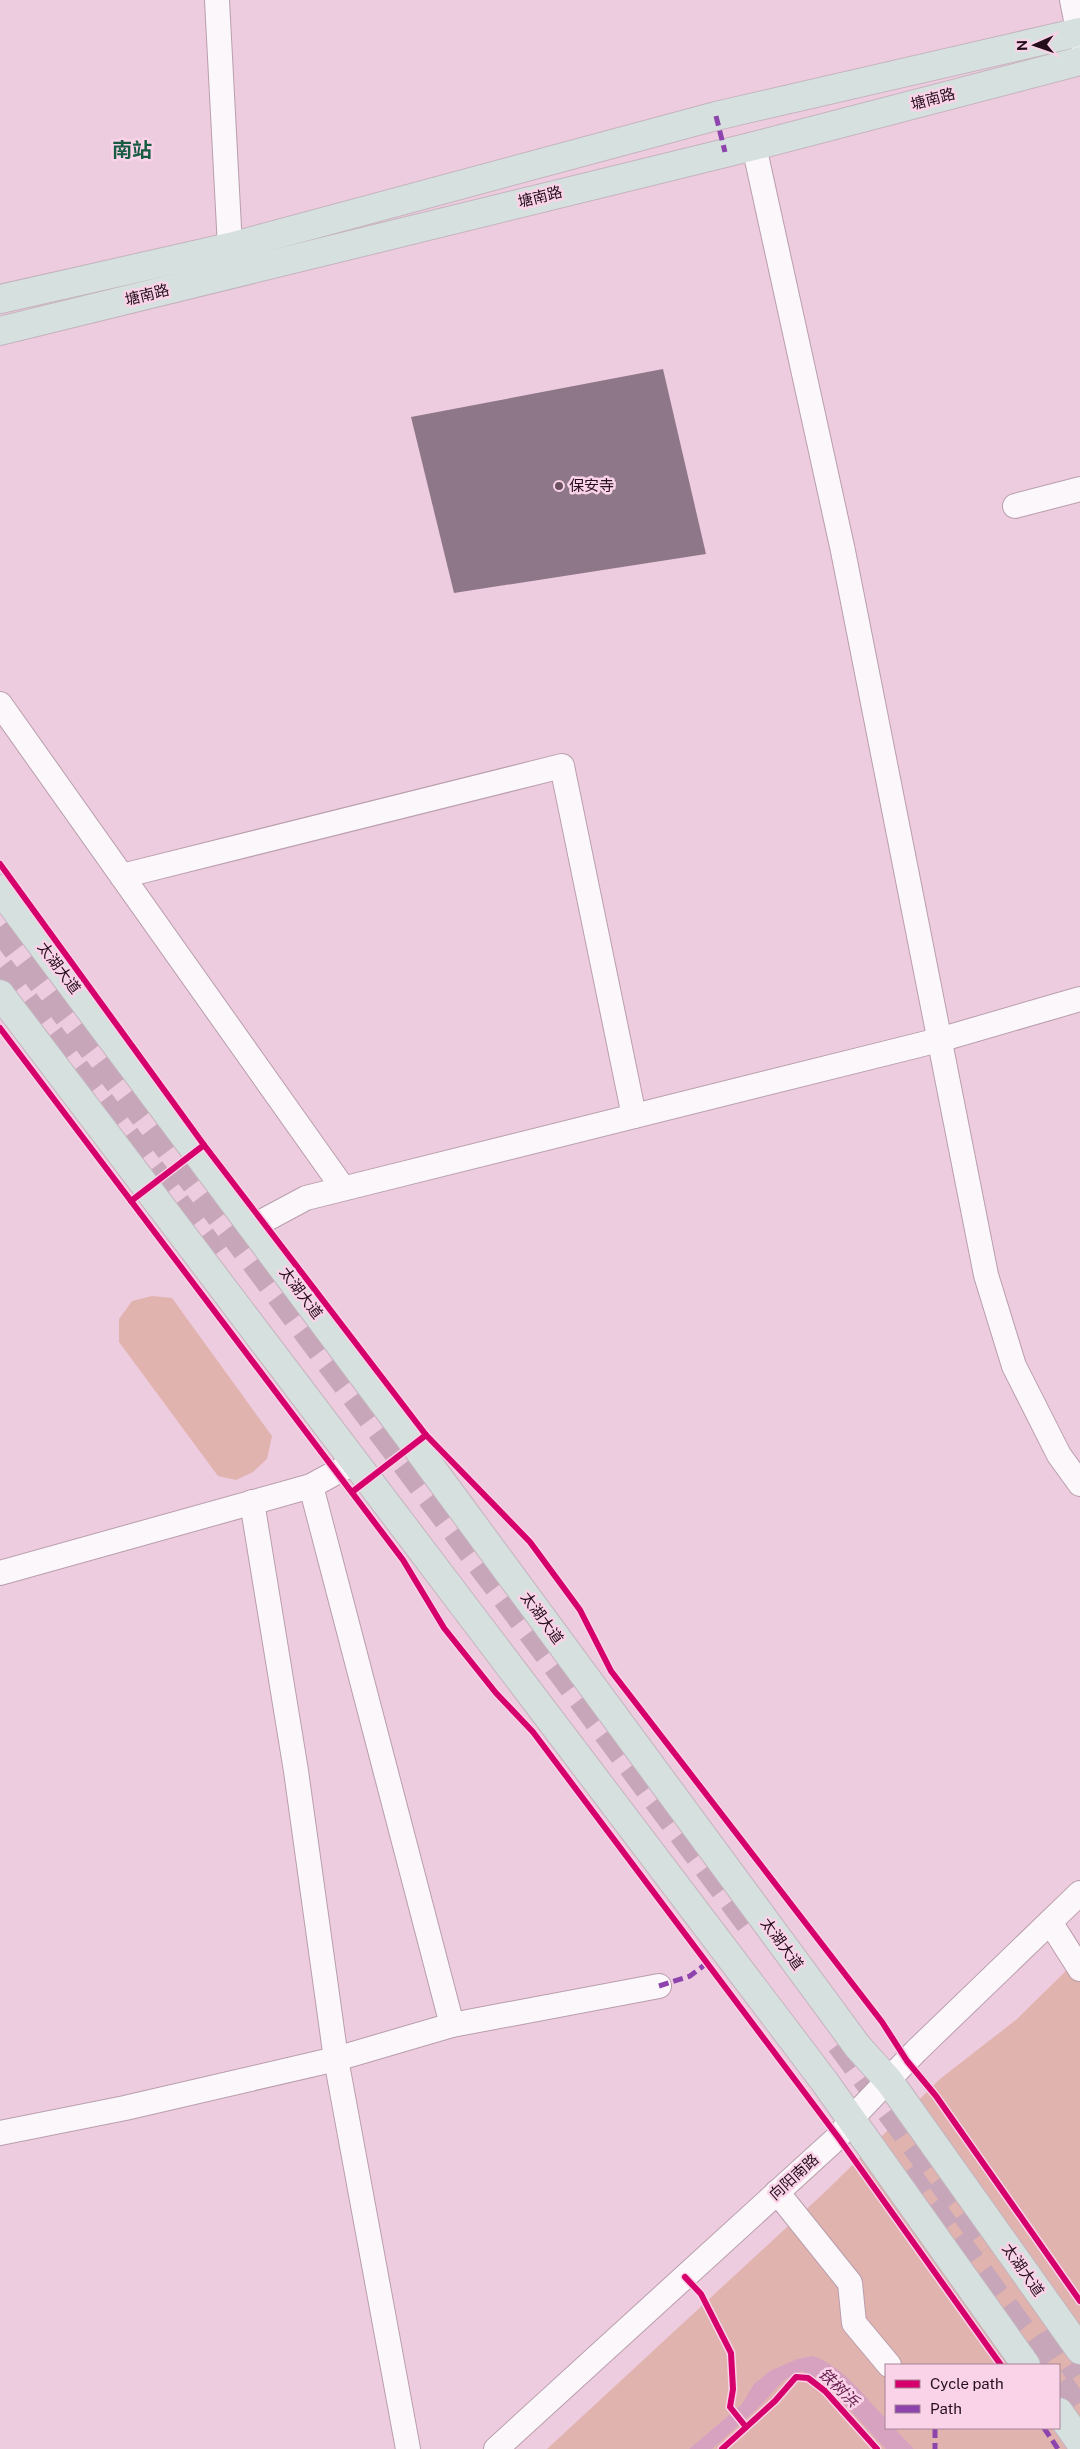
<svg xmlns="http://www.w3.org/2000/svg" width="1080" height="2449" font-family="'Public Sans','Noto Sans SC',sans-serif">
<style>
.green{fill:#e1b3af;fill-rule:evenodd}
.water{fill:#d7a2c0}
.building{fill:#8e7788}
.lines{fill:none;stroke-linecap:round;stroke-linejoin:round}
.highway-tunnel{stroke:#c6a6b8;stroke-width:28;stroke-dasharray:28 14;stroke-linecap:butt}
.minor-casing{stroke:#b89ead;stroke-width:26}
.major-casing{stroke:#c4b4be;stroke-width:30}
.minor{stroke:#fcf7fa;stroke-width:24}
.major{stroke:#d6e0de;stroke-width:28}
.quiet{stroke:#8e44ad;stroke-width:5;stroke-dasharray:10 5;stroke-linecap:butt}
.cycleway-casing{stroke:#fbd3e9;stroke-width:9}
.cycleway{stroke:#d6006c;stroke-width:6}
.poi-dot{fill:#6b5060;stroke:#fbd3e9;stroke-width:2}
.labels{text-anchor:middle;stroke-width:5;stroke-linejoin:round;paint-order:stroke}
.street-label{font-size:15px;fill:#240e1c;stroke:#fbd3e9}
.poi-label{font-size:15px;fill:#240e1c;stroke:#fbd3e9;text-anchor:start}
.water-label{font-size:16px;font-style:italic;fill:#68204f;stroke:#fbd3e9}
.district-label{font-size:20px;font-weight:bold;fill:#175c42;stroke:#fbd3e9}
</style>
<rect width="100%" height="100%" fill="#eeccdf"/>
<g class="green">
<polygon points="152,1296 172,1298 272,1436 267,1459 253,1472 236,1480 218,1476 119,1342 119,1319 132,1301"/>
<path d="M 1080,1957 L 1080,2449 L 547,2449 L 827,2190 L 940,2079 L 1017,2019 ZM 886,2365 L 1059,2365 L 1059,2428 L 886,2428 Z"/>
</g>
<path class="water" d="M 813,2356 C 844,2367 865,2397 886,2419 L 886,2428 L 894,2428 L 914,2449 L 886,2449 L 822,2380 L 802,2371 L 784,2380 L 760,2406 L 712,2449 L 689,2449 L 742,2404 L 754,2384 L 770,2371 L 797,2359 Z"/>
<polygon class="building" points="663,369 706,554 454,593 411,417"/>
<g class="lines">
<g class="highway-tunnel">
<polyline points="0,927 238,1239 757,1933"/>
<polyline points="0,968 215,1255"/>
<polyline points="840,2043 990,2246"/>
<polyline points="905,2172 1047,2365"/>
<polyline points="1049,2328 1080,2374"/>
<polyline points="1059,2383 1080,2414"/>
</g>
<g class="minor-casing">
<g id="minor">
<polyline points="217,0 230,247 234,264"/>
<polyline points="1072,0 1080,40"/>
<polyline points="754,146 843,551 986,1275 1014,1366 1059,1455 1080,1484"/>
<polyline points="1015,506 1080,489"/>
<polyline points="0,704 343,1188"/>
<polyline points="122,876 562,766 634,1116"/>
<polyline points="254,1230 263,1221 306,1198 939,1040 1080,999"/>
<polyline points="311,1486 452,2025"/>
<polyline points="252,1502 296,1771 336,2059 408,2449"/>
<polyline points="0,1573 311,1486 355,1462"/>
<polyline points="1050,1922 1080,1969"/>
<polyline points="0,2133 125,2108 336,2059 452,2025 659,1986"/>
<polyline points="777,2192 850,2283 854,2323 889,2365"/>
<polyline points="496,2449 838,2137 852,2118 916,2051 1080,1893"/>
</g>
</g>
<g class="major-casing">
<g id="major">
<polyline points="0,299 230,247 716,116 1080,32"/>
<polyline points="0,331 754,146 1080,61"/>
<polyline points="0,889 414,1444 858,2047 889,2081 1080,2350"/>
<polyline points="0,994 824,2081 1026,2365"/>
<polyline points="1059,2412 1080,2442"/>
</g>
</g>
<use href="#minor" class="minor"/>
<use href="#major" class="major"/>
<g class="quiet">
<polyline points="716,116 725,152"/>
<polyline points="659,1986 690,1976 707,1963"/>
<polyline points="935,2428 935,2449"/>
<polyline points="1044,2428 1058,2449"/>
</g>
<g class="cycleway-casing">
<g id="cycleway">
<polyline points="0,864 204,1145 426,1435 530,1542 580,1610 611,1671 882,2022 907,2061 936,2096 1080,2301"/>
<polyline points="0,1028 403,1560 444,1628 496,1693 533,1732 838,2137 1001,2365"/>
<polyline points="131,1201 204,1145"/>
<polyline points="352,1492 426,1435"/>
<polyline points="685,2277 701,2294 731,2353 733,2389 730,2407 746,2427"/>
<polyline points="722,2449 775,2401 796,2377 808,2378 825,2391 877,2449"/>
</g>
</g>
<use href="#cycleway" class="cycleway"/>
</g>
<circle class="poi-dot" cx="559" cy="486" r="5"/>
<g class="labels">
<g class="street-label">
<text transform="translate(933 99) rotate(-15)" y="5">塘南路</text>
<text transform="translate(540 197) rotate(-14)" y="5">塘南路</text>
<text transform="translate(147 295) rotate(-14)" y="5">塘南路</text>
<text transform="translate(59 968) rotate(53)" y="5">太湖大道</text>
<text transform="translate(301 1293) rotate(53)" y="5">太湖大道</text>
<text transform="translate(542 1618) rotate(54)" y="5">太湖大道</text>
<text transform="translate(782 1944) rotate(54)" y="5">太湖大道</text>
<text transform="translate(794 2177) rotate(-42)" y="5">向阳南路</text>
<text transform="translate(1023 2270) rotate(55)" y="5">太湖大道</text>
</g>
<g class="poi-label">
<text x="569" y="491">保安寺</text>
</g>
<g class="water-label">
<text transform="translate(839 2387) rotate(44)" y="6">铁树浜</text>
</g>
<g class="district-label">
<text x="132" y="157">南站</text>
</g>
</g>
<rect x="885" y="2364" width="175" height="65" fill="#fbd3e9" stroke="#a58497"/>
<rect x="895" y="2380" width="25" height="8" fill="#d6006c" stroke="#a58497"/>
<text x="930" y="2389" font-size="15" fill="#240e1c">Cycle path</text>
<rect x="895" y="2405" width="25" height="8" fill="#8e44ad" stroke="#a58497"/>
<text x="930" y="2414" font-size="15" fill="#240e1c">Path</text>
<g transform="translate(1035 45) rotate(268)" stroke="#fbd3e9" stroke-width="4" paint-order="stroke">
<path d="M0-4L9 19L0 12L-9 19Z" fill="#240e1c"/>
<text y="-8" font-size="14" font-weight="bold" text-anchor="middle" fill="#240e1c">N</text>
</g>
</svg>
